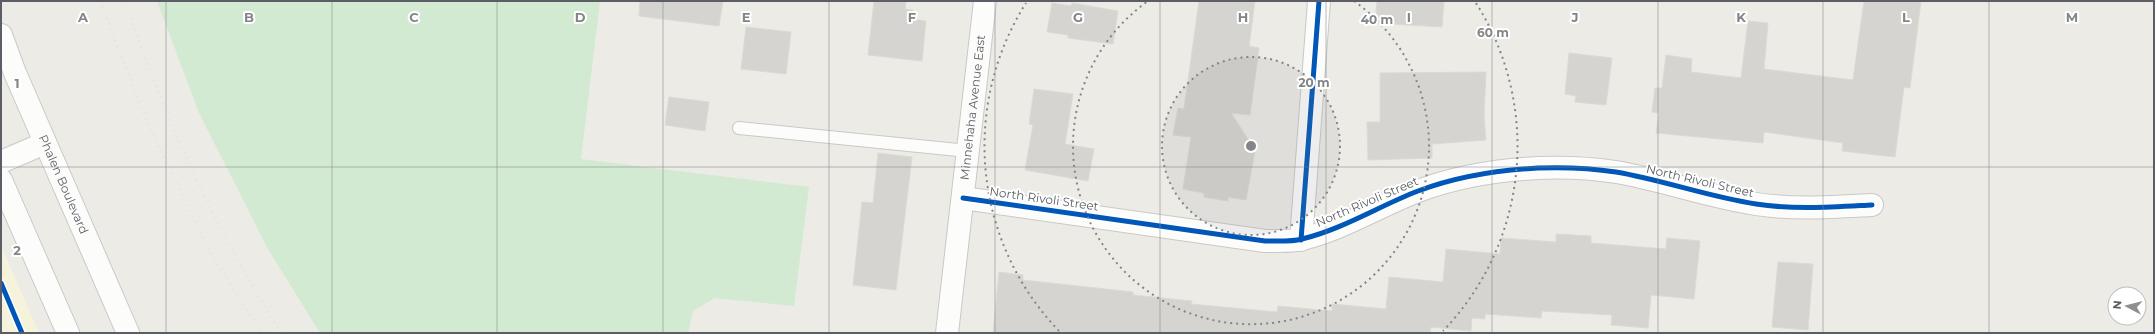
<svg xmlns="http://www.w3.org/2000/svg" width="2155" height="334" font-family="Montserrat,sans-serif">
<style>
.commercial{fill:#f6f3dd}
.green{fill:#d2ead1}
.building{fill:#d5d4d0;stroke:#dcdad4}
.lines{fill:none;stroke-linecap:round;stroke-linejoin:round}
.service-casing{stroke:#c8c9c8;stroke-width:14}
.minor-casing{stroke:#c8c9c8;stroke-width:24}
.secondary-casing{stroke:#c9cac9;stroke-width:24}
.service{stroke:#fcfcfb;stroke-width:12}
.minor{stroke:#fcfcfb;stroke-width:22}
.secondary{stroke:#fcfcfb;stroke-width:22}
.rail{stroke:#e4e3e3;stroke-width:3;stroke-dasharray:1 5;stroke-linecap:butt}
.cycleway-casing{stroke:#fff;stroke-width:8}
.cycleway{stroke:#0057b8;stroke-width:5}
.grid{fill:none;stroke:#848589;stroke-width:1;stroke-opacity:0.55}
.ring{fill:none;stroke:#848589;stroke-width:2;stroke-dasharray:2 4}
.labels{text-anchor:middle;stroke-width:4;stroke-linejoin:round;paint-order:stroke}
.street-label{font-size:12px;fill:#5b5e65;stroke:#fff}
.grid-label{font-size:13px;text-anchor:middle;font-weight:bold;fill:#848589;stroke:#fff;stroke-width:4;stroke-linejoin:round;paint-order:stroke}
.centre{fill:#848589;stroke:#fff;stroke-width:2}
.ring-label{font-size:12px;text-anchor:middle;font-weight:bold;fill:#848589;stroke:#fff;stroke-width:4;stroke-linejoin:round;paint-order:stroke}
</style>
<rect width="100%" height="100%" fill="#ecebe5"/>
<polygon class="commercial" points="1,246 39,333 1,333"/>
<polygon class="green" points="157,1 600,1 581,159 809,187 794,306 715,298 693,311 688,333 320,333 268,249 199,113"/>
<g class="building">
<polygon points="640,1 723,1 719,26 639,16"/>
<polygon points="874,1 906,1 905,9 913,10 912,19 926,21 922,61 868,55"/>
<polygon points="1199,1 1255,1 1249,46 1259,48 1250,115 1231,113 1255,150 1246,200 1228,197 1228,201 1204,197 1204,193 1183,189 1191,137 1173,135 1178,108 1184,109"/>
<polygon points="1377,1 1444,1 1442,27 1375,23"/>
<polygon points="1864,1 1921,1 1910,88 1904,87 1895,157 1842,151 1843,143 1764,132 1763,143 1656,133 1659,113 1652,112 1655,88 1662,88 1666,55 1692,59 1691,72 1741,78 1748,21 1768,23 1764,69 1853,80"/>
<polygon points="1052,3 1071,6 1072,3 1118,11 1113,44 1068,38 1068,35 1047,32"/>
<polygon points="746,27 791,32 786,74 741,69"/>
<polygon points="1569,53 1612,58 1606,105 1575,102 1576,96 1565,94"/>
<polygon points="1486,72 1484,116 1486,140 1432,144 1432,158 1368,160 1367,122 1380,122 1380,73"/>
<polygon points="1034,89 1073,94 1065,144 1094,149 1088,181 1025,170 1033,125 1029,124"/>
<polygon points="669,97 709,102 705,131 665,125"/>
<polygon points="878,153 912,157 896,290 853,285 862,202 873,203"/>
<polygon points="1556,234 1591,236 1591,243 1666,249 1667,238 1700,241 1694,299 1651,295 1648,328 1611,325 1612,315 1542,311 1541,318 1485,314 1485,319 1472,318 1471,331 1431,327 1430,333 993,333 999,272 1023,275 1023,280 1133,292 1133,295 1192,301 1191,304 1277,312 1278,306 1332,311 1332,304 1386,309 1389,277 1443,282 1446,249 1500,254 1501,238 1556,242"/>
<polygon points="1778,262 1813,264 1808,330 1772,327"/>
</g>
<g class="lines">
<g class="service-casing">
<polyline id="service" points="739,128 968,151"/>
</g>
<g class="minor-casing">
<g id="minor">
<path d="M 963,198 L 1265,241 C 1277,241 1291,242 1302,239 C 1343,229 1379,206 1418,191 C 1455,177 1498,170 1538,168 C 1563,167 1590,168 1616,172 C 1663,180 1709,197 1756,204 C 1795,210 1834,207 1872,205"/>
<polyline points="1301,240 1319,1"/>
<path id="s1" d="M 947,333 L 985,1"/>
</g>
</g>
<g class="secondary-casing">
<g id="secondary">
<path id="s2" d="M 1,35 L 15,73 L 128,333"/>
<polyline points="1,162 45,143"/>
<polyline points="1,180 68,333"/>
</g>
</g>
<use href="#service" class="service"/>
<use href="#minor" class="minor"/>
<use href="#secondary" class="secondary"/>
<g class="rail">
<polyline points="100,1 148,125 209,250 261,333"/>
<path d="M 126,1 C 163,118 216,229 281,333"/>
</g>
<g class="cycleway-casing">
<g id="cycleway">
<path d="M 963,198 L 1265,241 C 1277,241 1291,242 1302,239 C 1343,229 1379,206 1418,191 C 1455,177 1498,170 1538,168 C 1563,167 1590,168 1616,172 C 1663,180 1709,197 1756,204 C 1795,210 1834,207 1872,205"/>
<polyline points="1301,240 1319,1"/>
<polyline points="1,283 22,333"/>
</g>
</g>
<use href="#cycleway" class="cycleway"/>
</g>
<path class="grid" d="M 166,1 L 166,333M 332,1 L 332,333M 497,1 L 497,333M 663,1 L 663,333M 829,1 L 829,333M 995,1 L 995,333M 1160,1 L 1160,333M 1326,1 L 1326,333M 1492,1 L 1492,333M 1658,1 L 1658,333M 1823,1 L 1823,333M 1989,1 L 1989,333M 1,167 L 2154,167"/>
<circle cx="1251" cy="146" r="89" fill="#848589" fill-opacity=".12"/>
<g class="ring">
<circle cx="1251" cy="146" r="89"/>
<path d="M1354 1A178 178 0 1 1 1148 1"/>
<path d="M1059 331A267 267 0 0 1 1026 3M1476 3A267 267 0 0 1 1443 331"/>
</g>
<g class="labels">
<g class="street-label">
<text dy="4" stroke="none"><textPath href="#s1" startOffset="227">Minnehaha Avenue East</textPath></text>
<text transform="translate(1700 181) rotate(13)" y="4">North Rivoli Street</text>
<text dy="4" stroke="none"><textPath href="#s2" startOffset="162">Phalen Boulevard</textPath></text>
<text transform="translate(1044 199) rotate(8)" y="4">North Rivoli Street</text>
<text transform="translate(1367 202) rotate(-23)" y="4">North Rivoli Street</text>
</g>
</g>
<g class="grid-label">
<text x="83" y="22">A</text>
<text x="249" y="22">B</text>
<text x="414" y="22">C</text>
<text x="580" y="22">D</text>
<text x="746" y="22">E</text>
<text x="912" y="22">F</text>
<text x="1078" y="22">G</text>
<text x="1243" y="22">H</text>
<text x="1409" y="22">I</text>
<text x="1575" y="22">J</text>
<text x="1741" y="22">K</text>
<text x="1906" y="22">L</text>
<text x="2072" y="22">M</text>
<text x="17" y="88">1</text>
<text x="17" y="255">2</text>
</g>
<circle cx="1251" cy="146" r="6" class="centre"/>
<g class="ring-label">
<text x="1377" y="24">40 m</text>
<text x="1493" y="37">60 m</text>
<text x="1314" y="87">20 m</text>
</g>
<rect width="2155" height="334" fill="none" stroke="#5b5e65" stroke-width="4"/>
<g transform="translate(2127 306) rotate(277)"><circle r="19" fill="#ffffff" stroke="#bdbfc1"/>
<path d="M0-3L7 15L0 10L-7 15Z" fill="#8e8f92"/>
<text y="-6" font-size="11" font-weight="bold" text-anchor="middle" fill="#5b5e65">N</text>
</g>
</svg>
